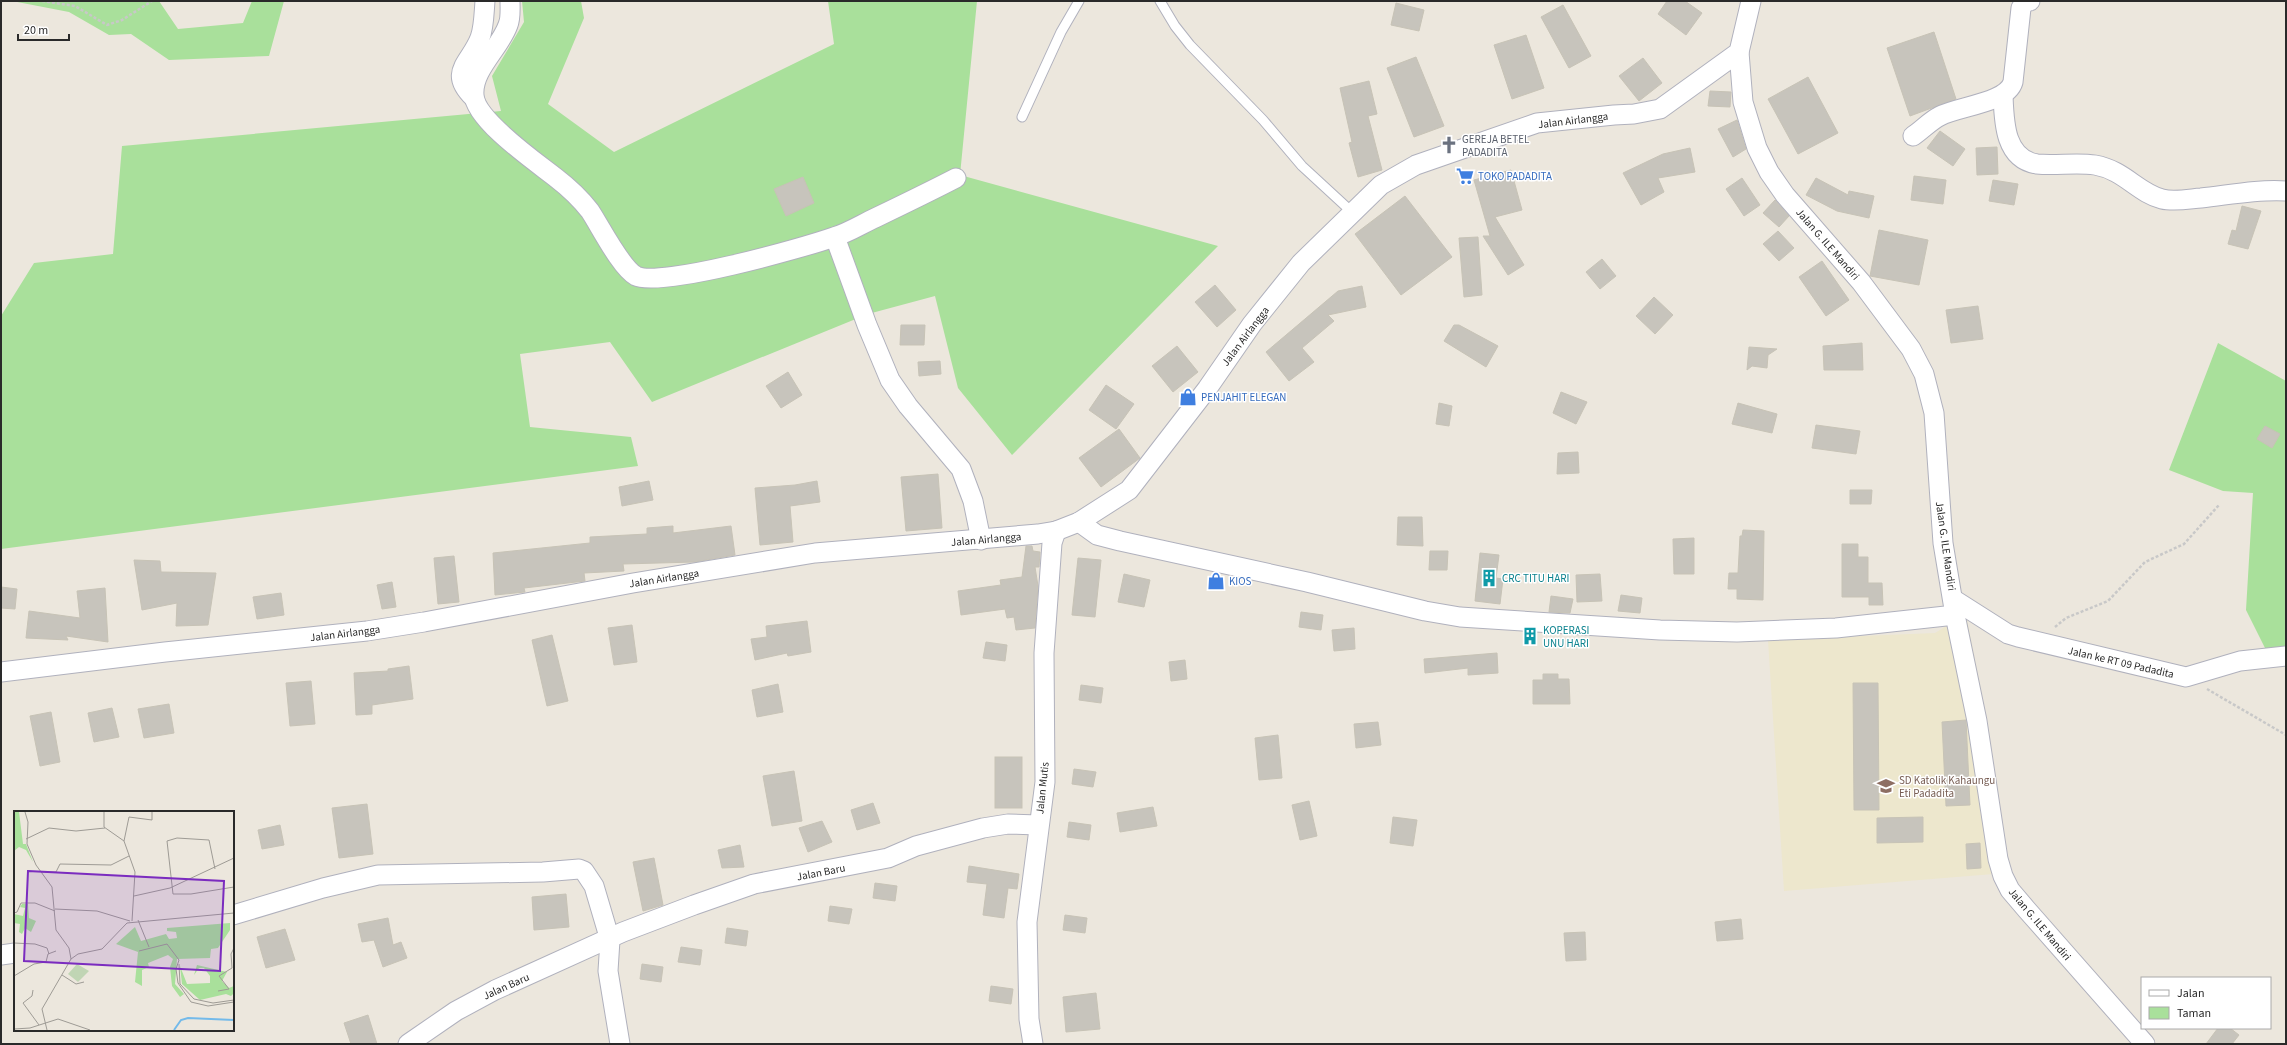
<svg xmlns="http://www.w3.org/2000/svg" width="2287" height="1045" font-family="'Source Sans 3',sans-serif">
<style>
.education{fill:#ede7cd}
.green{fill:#a9e09b}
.building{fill:#c7c4bc;stroke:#c7c3b6}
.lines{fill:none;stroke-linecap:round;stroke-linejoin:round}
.service-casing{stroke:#b0b1bd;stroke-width:11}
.minor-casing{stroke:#b0b1bd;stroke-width:21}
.path{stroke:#c8c8c8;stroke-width:2.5;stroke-dasharray:3 2;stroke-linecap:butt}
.service{stroke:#fff;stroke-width:9}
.minor{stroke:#fff;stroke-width:19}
.labels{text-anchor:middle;stroke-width:3;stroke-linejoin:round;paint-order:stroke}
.street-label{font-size:11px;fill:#2a2a2a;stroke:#fff}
.worship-label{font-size:11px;fill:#5b616d;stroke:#fff;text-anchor:start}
.shop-label{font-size:11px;fill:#366cbe;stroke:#fff;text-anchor:start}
.culture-label{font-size:11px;fill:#0d838f;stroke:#fff;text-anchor:start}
.education-label{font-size:11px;fill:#785e54;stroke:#fff;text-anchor:start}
.inset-river{fill:none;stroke:#73baea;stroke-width:2}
.inset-road{fill:none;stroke:#9e9b95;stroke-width:1}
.view{fill:#7b2cbf;fill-opacity:0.15;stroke:#7b2cbf;stroke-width:2}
.inset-edge{fill:none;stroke:#2a2a2a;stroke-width:2}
</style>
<rect width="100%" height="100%" fill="#ece7dd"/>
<polygon class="education" points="1966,614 1983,700 2006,873 1784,891 1768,640 1935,633"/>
<g class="green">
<polygon points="12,1 159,1 178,29 243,23 252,1 284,1 269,56 169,60 131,34 109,35 69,12"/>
<polygon points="522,1 581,1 584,18 548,104 614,152 834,44 828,1 977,1 960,175 1218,246 1012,455 958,388 935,296 868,314 652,402 610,342 520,354 530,427 631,437 638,466 1,549 1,316 34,263 113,254 122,146 501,111 492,76 524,22"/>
<polygon points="2218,343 2286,381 2286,652 2270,658 2246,610 2253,493 2223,491 2169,470"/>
</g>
<g class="building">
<polygon points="1667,1 1685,1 1702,13 1686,35 1658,14"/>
<polygon points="1396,3 1424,10 1419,31 1391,25"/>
<polygon points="1563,5 1591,56 1569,68 1541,17"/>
<polygon points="1934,32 1956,99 1910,116 1887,48"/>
<polygon points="1526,35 1544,88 1512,99 1494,45"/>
<polygon points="1416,57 1444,126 1414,137 1387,68"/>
<polygon points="1643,58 1662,83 1639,101 1619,76"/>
<polygon points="1808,77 1838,133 1798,154 1768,99"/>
<polygon points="1369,81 1377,114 1368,116 1382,170 1358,177 1349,143 1352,142 1340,88"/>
<polygon points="1710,91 1731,92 1730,107 1708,106"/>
<polygon points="1737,120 1746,149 1733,157 1718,129"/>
<polygon points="1940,131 1965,149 1953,166 1927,148"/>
<polygon points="1997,147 1998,174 1977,175 1976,148"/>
<polygon points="1690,148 1695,172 1658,178 1664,192 1641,205 1623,173 1663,154"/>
<polygon points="1511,170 1522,210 1495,217 1524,265 1508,275 1483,236 1490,236 1474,180"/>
<polygon points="1914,176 1946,180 1943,204 1911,200"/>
<polygon points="803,177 814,203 786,216 774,189"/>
<polygon points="1742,178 1760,205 1744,216 1726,189"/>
<polygon points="1816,178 1848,195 1849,191 1874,196 1869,218 1837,211 1806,195"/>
<polygon points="1993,180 2018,184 2014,205 1989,201"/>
<polygon points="1405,196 1452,257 1401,295 1355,234"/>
<polygon points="1775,200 1789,216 1779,227 1763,213"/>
<polygon points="2242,206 2261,211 2248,249 2228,244 2232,230 2236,231"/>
<polygon points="1879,230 1928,240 1919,285 1870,276"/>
<polygon points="1778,231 1794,248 1779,261 1763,244"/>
<polygon points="1478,237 1482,295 1464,297 1459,238"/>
<polygon points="1602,259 1616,276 1600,289 1586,272"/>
<polygon points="1822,261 1849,300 1826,316 1799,277"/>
<polygon points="1215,285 1236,310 1217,327 1195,302"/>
<polygon points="1362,286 1366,307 1328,315 1334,321 1302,348 1314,362 1289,381 1266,352 1338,291"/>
<polygon points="1654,297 1673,315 1655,334 1636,316"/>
<polygon points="1978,306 1983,339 1951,343 1946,310"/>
<polygon points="901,325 925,325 924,345 900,345"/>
<polygon points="1454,325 1459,325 1498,346 1486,367 1444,341"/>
<polygon points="1862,343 1863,370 1824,370 1823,346"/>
<polygon points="1177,346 1198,372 1173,392 1152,366"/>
<polygon points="1749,347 1777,349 1768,355 1767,368 1752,366 1747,370"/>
<polygon points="940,361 941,374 919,376 918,362"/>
<polygon points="788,372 802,395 781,408 766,386"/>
<polygon points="1106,385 1134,404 1116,429 1089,410"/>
<polygon points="1561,392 1587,402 1576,424 1553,413"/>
<polygon points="1439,403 1452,406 1449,426 1436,424"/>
<polygon points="1738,403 1777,414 1772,433 1732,424"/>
<polygon points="1816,425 1860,431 1856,454 1812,448"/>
<polygon points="2265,426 2280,434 2272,448 2257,439"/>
<polygon points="1119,429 1140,458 1101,487 1079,458"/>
<polygon points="1578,452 1579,473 1557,474 1558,453"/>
<polygon points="938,474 942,528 906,531 901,477"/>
<polygon points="649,481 653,500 622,506 619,487"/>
<polygon points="817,481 820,502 790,506 793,542 760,545 755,488 795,485"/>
<polygon points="1850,490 1872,490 1871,504 1850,504"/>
<polygon points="1398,517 1422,517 1423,546 1397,545"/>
<polygon points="673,526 673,533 731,526 735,555 695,562 623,564 624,571 584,573 585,581 524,588 525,592 495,595 493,553 590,543 590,537 647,534 647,528"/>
<polygon points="1743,530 1764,531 1763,600 1737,599 1737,589 1728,589 1729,573 1738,573 1740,536 1742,536"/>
<polygon points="1694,538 1694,574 1674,574 1673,539"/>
<polygon points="1842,544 1858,544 1858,557 1868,557 1868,583 1882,583 1883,605 1869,605 1869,597 1842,597"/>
<polygon points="1026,546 1032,546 1033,551 1040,552 1039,567 1035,567 1038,586 1035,628 1016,630 1014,617 1007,618 1005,609 961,615 958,591 1001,585 1000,580 1022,577"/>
<polygon points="1430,551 1448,551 1447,570 1429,570"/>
<polygon points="1480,553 1499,555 1496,578 1503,579 1500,604 1475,601"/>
<polygon points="454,556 459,602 438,604 434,558"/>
<polygon points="1078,558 1101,560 1095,617 1072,615"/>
<polygon points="134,560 160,561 161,572 216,573 208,625 176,626 177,603 142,610"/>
<polygon points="1124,574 1150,580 1144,607 1118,602"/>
<polygon points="1600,574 1602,601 1577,602 1576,575"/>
<polygon points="392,582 396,607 382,609 377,585"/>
<polygon points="1,587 17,589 15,609 1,608"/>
<polygon points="105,588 108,642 66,636 68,640 26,638 29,611 80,618 77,591"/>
<polygon points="281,593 284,615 257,619 253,597"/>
<polygon points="1621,595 1642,598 1640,613 1618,611"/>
<polygon points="1551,596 1573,599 1570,613 1549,612"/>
<polygon points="1301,612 1323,615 1321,630 1299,627"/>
<polygon points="807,621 811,652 788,656 787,653 755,660 751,639 767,637 766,626"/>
<polygon points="632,625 637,662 614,665 608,628"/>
<polygon points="1354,628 1355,649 1334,651 1332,630"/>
<polygon points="552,635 568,701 547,706 532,640"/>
<polygon points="986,642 1007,645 1005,661 983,658"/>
<polygon points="1497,653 1498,673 1468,675 1468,668 1425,673 1424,659"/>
<polygon points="1185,660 1187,679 1171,681 1169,662"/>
<polygon points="409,666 413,699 372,705 372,714 356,715 354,673 388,671 388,669"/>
<polygon points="1543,674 1558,674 1558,679 1569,679 1570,704 1533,704 1533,680 1543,680"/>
<polygon points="311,681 315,724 290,726 286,683"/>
<polygon points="1853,683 1878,683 1879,810 1854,810"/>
<polygon points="778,684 783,712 757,717 752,690"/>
<polygon points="1081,685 1103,688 1101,703 1079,700"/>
<polygon points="169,704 174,733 144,738 138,709"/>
<polygon points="112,708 119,737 94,742 88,713"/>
<polygon points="51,712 60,762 40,766 30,716"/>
<polygon points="1966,720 1970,805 1946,806 1942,722"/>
<polygon points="1378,722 1381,745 1356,748 1354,724"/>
<polygon points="1278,735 1282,778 1259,780 1255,738"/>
<rect x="995" y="757" width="27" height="51"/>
<polygon points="1074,769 1096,772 1093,787 1072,784"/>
<polygon points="794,771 802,821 772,826 763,776"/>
<polygon points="1309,801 1317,836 1300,840 1292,805"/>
<polygon points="873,803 880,823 857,830 851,810"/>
<polygon points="367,804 373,854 339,858 332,808"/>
<polygon points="1153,807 1157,826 1120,832 1117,813"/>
<polygon points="1393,817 1417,820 1413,846 1390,843"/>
<polygon points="1923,817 1923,842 1877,843 1877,818"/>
<polygon points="822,821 832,842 808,852 799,828"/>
<polygon points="1069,822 1091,825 1089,840 1067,837"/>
<polygon points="280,825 284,845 262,849 258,830"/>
<polygon points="1980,843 1981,868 1967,869 1966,844"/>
<polygon points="740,845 744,867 722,868 718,850"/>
<polygon points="654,858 663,905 643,911 633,862"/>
<polygon points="969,866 1019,874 1017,889 1008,888 1004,918 983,915 987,884 967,882"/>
<polygon points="875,883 897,886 895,901 873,898"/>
<polygon points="566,894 569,927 534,930 532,897"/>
<polygon points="830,906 852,909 849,924 828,921"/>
<polygon points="1065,915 1087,918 1085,933 1063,930"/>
<polygon points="388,918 393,945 401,942 407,958 383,967 374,940 362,942 358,924"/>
<polygon points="1741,919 1743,939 1717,941 1715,922"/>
<polygon points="727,928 748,931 746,946 725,943"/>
<polygon points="285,929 295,960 266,968 257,937"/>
<polygon points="1585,932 1586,960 1566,961 1564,933"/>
<polygon points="681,947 702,950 700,965 678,962"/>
<polygon points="642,964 663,967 661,982 640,979"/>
<polygon points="991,986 1013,989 1011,1004 989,1001"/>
<polygon points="1096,993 1100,1029 1066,1032 1063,997"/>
<polygon points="368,1015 377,1044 351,1044 344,1023"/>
<polygon points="2218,1028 2230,1028 2239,1035 2232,1044 2206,1044"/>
</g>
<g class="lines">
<g class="service-casing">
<g id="service">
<polyline points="1160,1 1175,26 1190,45 1263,120 1302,166 1353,213"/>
<polyline points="1022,117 1061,32 1079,1"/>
</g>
</g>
<g class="minor-casing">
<g id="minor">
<path d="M 510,1 C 510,8 511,18 508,25 C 500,48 472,70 474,95 C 475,120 536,162 555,177 C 568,187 580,198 590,211 C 600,226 621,268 636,276 C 660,288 803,248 834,237 C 848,233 862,224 875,218 C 902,205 929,192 956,178"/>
<polyline points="1739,52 1743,102 1757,148 1769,172 1785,195 1861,282 1911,349 1924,374 1934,413 1943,543 1955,615 1977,721 1998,859 2003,876 2010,890 2027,910 2145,1044"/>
<path d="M 2003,95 C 2004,120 2004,159 2037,164 C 2056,166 2076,162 2095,165 C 2124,170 2138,193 2162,199 C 2174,202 2189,199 2201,198 C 2229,195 2258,189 2286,191"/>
<path d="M 474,98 C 447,72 470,64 480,38 C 484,27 484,13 485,1"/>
<path d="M 1913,136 C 1922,130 1930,121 1940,116 C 1959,106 2007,103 2013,82 L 2021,8 L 2025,2 L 2030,1"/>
<polyline points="835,237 867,325 890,380 908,406 961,469 973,501 981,540"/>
<polyline points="1079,522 1097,535 1120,541 1307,582 1425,611 1460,617 1660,630 1737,632 1836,628 1955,615"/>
<polyline points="1953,599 2008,634 2018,637 2186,677 2240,661 2286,656"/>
<polyline points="1,672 165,652 367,631 424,622 633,583 815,553 1038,534 1056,531 1079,522 1129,490 1207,389 1252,324 1301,263 1381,185 1416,165 1537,123 1614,115 1634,114 1660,109 1739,52 1751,1"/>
<polyline points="233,915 323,888 378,875 543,872 579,869 584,871 594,886 610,940 608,971 620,1044"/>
<polyline points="1,955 15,953"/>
<polyline points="408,1044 456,1011 495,990 623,932 694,905 754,884 888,858 916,846 983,828 1008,824 1038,825"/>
<polyline points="1033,1044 1029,1019 1027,922 1045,782 1044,653 1052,543 1056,531"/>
</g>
</g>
<g class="path">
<polyline points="42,1 75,6 107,25 122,20 152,1"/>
<polyline points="2055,627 2066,618 2108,601 2145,562 2184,544 2219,505"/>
<polyline points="2207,689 2286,735"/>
</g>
<use href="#service" class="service"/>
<use href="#minor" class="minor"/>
</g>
<defs>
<g id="church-bare" transform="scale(1.38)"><path d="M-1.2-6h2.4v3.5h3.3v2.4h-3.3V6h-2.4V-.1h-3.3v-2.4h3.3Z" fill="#6b7280" stroke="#fff" stroke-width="2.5" paint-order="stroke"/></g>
<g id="supermarket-bare" transform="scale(1.38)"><path d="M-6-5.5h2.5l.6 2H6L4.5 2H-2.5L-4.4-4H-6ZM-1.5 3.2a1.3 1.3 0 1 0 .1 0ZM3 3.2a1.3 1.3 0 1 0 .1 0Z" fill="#3f7fe0" stroke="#fff" stroke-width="2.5" paint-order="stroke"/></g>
<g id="shop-bare" transform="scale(1.38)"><path d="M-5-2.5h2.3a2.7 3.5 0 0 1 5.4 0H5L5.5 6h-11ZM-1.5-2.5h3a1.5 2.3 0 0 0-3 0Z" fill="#3f7fe0" stroke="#fff" stroke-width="2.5" paint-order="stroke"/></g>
<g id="building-bare" transform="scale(1.38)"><path d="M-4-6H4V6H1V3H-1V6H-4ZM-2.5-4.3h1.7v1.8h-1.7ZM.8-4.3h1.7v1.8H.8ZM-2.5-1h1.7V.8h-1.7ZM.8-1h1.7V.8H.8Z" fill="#0f9aa8" stroke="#fff" stroke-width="2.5" paint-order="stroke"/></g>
<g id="school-bare" transform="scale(1.38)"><path d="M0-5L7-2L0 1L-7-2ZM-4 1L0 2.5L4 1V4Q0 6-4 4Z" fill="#8d6e63" stroke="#fff" stroke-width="2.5" paint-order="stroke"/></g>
</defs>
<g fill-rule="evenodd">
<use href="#church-bare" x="1449" y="145"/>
<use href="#supermarket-bare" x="1465" y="176"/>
<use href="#shop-bare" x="1188" y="397"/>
<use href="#building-bare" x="1489" y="578"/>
<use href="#shop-bare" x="1216" y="581"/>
<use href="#building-bare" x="1530" y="636"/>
<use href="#school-bare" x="1886" y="786"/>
</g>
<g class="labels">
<g class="street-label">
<text transform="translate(1573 120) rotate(-7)" y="4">Jalan Airlangga</text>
<text transform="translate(1828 244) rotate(49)" y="4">Jalan G. ILE Mandiri</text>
<text transform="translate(1245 336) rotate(-53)" y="4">Jalan Airlangga</text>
<text transform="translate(986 539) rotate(-5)" y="4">Jalan Airlangga</text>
<text transform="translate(1946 546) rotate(82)" y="4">Jalan G. ILE Mandiri</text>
<text transform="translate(664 578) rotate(-9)" y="4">Jalan Airlangga</text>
<text transform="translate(345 633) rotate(-7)" y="4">Jalan Airlangga</text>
<text transform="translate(2121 662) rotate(13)" y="4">Jalan ke RT 09 Padadita</text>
<text transform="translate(1042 788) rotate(-84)" y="4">Jalan Mutis</text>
<text transform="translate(821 872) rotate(-11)" y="4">Jalan Baru</text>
<text transform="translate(2040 924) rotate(50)" y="4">Jalan G. ILE Mandiri</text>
<text transform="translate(506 986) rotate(-24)" y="4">Jalan Baru</text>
</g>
<g class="worship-label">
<text x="1462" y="143">GEREJA BETEL<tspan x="1462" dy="13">PADADITA</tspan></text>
</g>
<g class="shop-label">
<text x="1478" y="180">TOKO PADADITA</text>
<text x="1201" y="401">PENJAHIT ELEGAN</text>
<text x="1229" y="585">KIOS</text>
</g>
<g class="culture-label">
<text x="1502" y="582">CRC TITU HARI</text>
<text x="1543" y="634">KOPERASI<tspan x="1543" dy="13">UNU HARI</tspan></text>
</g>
<g class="education-label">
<text x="1899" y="784">SD Katolik Kahaungu<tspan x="1899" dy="13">Eti Padadita</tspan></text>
</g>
</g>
<g transform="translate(14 811)">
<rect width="220" height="220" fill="#ece7dd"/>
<path d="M 0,1 L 5,1 L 9,33 L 12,33 L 19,51 L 12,39 L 5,36 L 0,40 ZM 8,93 L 14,93 L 15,107 L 22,110 L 17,121 L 11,117 L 8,123 L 5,121 L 6,113 L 0,112 L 0,103 L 9,105 L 11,97 L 6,96 ZM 216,112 L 216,119 L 204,137 L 197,138 L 196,147 L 163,148 L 161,173 L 170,183 L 166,186 L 158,175 L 156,156 L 159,148 L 154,144 L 134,152 L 135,156 L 128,159 L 128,175 L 121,171 L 124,141 L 102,133 L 121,116 L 127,130 L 152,123 L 155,128 L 163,127 L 162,121 L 153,120 L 153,117 ZM 183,154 L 213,161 L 208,170 L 215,177 L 220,175 L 220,182 L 217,185 L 212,183 L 186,189 L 168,173 L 166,155 L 173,173 L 196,172 L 196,165 L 190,157 L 185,157 L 180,164 Z" fill="#a9e09b"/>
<path d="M 63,153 L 75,160 L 64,171 L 54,163 Z" fill="#c0d5b4"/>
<path class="inset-river" d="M 160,219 L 167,209 L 174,207 L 220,209"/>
<path class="inset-road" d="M 11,1 L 14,11 L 13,33 L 22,54 L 38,76 L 42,119 L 55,137 L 57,148M 90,1 L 90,16 L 110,30 L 121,61 L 118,110M 12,28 L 35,17 L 62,20 L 91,17M 110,30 L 115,6 L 138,9 L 138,1M 201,58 L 195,29 L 163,27 L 153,30 L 159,83 L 177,83 L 220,76M 27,61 L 42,61 L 46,53 L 97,54 L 115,45M 120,85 L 156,77 L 220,47M 41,98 L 83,100 L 116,110M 0,102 L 3,101 L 7,92 L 21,92 L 41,100M 124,109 L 135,136M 0,132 L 21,133 L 33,137 L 35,143M 125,140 L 153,133 L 165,149 L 162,158 L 164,172 L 177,191 L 194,195 L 220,191M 165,153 L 166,173 L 180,188 L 199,192 L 220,189M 48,164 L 62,173 L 70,171M 0,165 L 20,153 L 32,151 L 34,143 L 42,140M 19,179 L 18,185 L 9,192 L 25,214M 204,180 L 215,178 L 205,165 L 218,157 L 217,143 L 220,137M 0,218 L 16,217 L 44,208 L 76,219M 33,219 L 28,198 L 57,148 L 64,143 L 88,138 L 113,112 L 220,102"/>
<path class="view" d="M 14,60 L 210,70 L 206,160 L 10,150 Z"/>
<rect width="220" height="220" class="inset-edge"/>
</g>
<rect width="2287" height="1045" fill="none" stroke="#2a2a2a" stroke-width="4"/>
<rect x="2141" y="977" width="130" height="52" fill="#ffffff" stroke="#aaaaaa"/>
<rect x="2149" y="990" width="20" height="6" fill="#ffffff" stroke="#aaaaaa"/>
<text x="2177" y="997" font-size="12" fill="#2a2a2a">Jalan</text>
<rect x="2149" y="1007" width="20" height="12" fill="#a9e09b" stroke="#aaaaaa"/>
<text x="2177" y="1017" font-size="12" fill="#2a2a2a">Taman</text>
<path d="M18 34v6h51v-6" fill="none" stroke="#2a2a2a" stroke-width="2"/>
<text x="24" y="34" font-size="12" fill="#2a2a2a" stroke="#ffffff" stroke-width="3" paint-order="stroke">20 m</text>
</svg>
